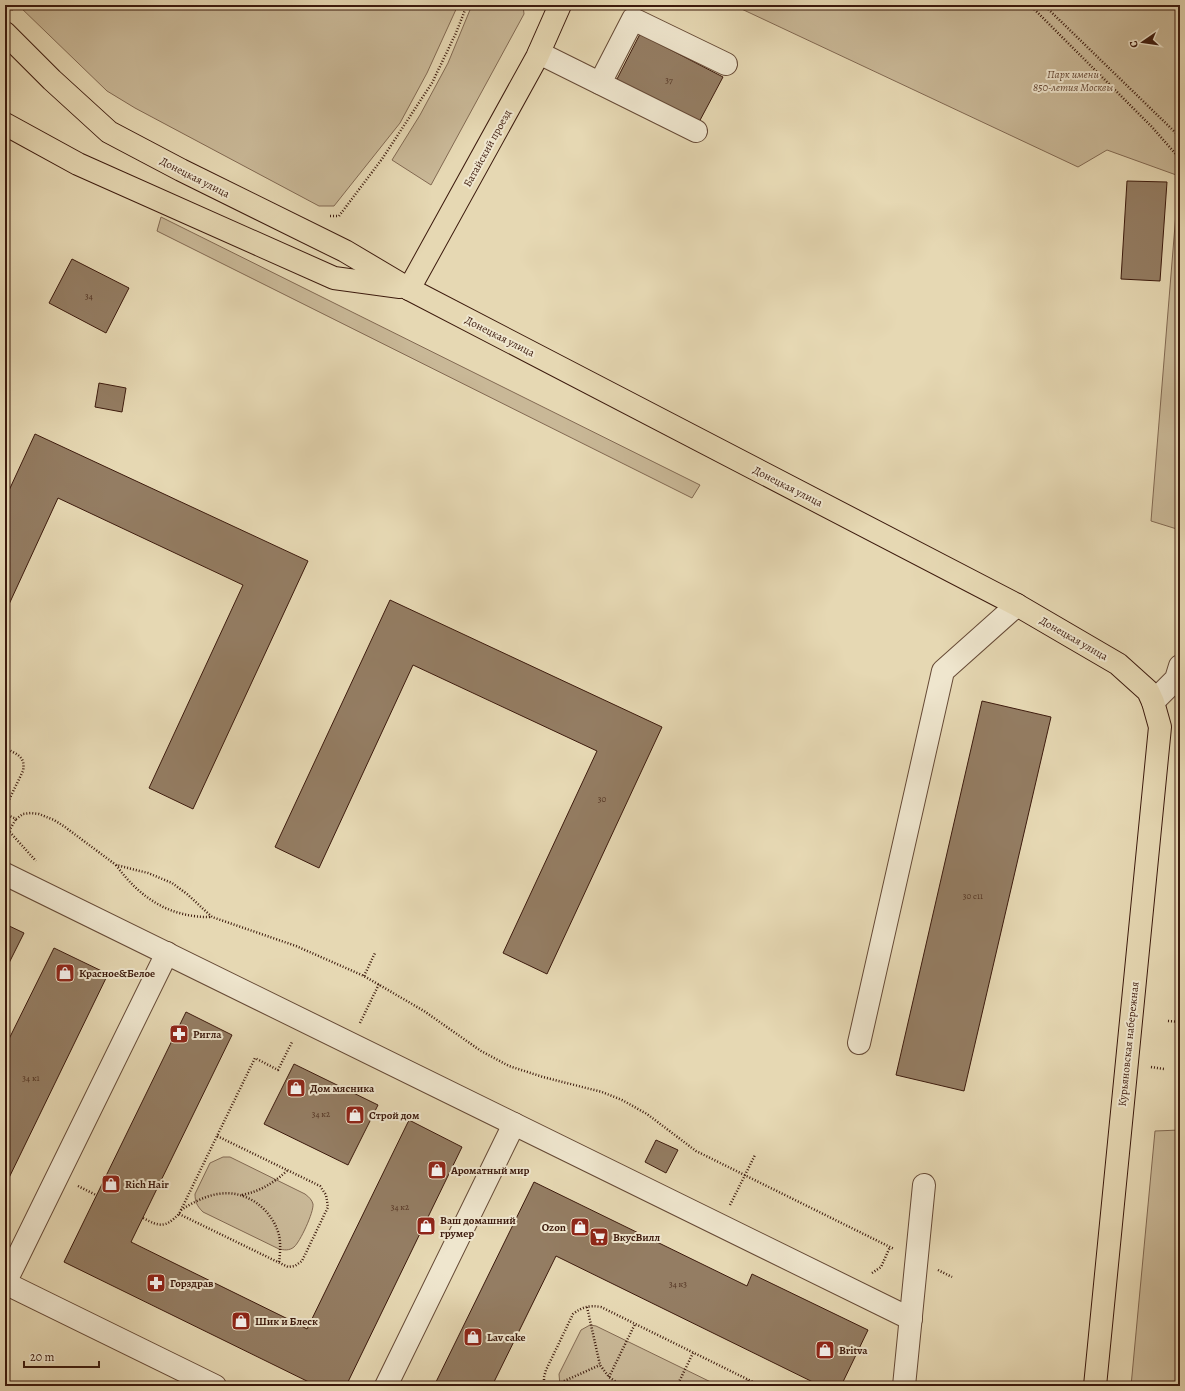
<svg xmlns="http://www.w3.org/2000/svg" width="1185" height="1391" font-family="Alegreya,serif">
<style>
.green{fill:#c9b897;stroke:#826952}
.building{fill:#947d63;stroke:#3c1a0d}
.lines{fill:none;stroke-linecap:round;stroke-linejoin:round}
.minor-casing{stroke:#664a36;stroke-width:24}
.major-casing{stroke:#3c1a0d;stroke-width:24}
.path{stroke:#3c1a0d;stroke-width:2.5;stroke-dasharray:1 2;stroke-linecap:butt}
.minor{stroke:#efe6ce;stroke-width:22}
.major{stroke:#e6d8b3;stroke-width:22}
.labels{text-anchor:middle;stroke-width:4;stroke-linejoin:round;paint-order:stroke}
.number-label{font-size:9px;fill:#523322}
.park-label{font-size:11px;font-style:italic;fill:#664936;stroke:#efe6ce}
.street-label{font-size:11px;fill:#3c1a0d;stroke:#efe6ce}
.poi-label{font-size:11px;font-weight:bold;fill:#3c1a0d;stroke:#efe6ce;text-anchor:start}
</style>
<rect width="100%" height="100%" fill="#e6d8b3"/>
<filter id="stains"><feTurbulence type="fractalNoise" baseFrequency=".005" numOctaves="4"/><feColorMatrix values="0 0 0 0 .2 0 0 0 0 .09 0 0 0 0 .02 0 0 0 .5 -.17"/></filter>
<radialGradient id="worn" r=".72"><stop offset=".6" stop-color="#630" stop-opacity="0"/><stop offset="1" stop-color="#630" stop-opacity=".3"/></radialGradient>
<g class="green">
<polygon points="18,5 458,5 427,73 400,123 334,206 319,206 135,108 107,91"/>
<polygon points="472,5 523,5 524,14 431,185 392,160 420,115 448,63"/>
<polygon points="733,5 1180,5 1180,530 1151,521 1179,176 1107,150 1078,167"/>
<polygon points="161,217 700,485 692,498 157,231"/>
<polygon points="1180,1130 1180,1386 1131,1386 1155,1131"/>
<path d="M 223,1157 L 230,1157 L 305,1194 C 309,1197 312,1200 313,1204 C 314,1212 300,1242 294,1247 C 289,1251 284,1250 279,1249 L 203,1212 C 197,1206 195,1202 195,1194 L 210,1163 Z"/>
<polygon points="590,1325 596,1326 719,1386 560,1386 559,1374 581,1330"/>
</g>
<g class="building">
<polygon points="640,34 723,77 698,124 615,83"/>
<polygon points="1127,181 1167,182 1160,281 1121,279"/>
<polygon points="72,259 129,288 106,333 49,303"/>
<polygon points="99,383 126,388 122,412 95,407"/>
<polygon points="35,434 308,561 193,809 149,788 243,585 58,498 5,613 5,499"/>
<polygon points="390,600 662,727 547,974 503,953 597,751 413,665 319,868 275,847"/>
<polygon points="982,701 1051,717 964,1091 896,1075"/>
<polygon points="5,924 24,933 5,971"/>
<polygon points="54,948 108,974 5,1186 5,1047"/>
<polygon points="186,1012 232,1035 131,1242 292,1321 307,1329 409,1120 462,1147 346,1386 317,1386 64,1262"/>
<polygon points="294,1064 378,1105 348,1165 264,1124"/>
<polygon points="656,1140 678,1150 666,1173 645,1162"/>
<polygon points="534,1182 747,1286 752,1274 868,1330 841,1386 821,1386 556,1256 492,1386 434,1386"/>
</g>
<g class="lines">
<g class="minor-casing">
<g id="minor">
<polyline points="539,53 696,131"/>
<polyline points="600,83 633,19 726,64"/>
<polyline points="1153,702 1176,679 1180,666"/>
<polyline points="5,874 911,1319"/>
<polyline points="859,1043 943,671 1017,605"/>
<polyline points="5,1283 167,953"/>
<polyline points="5,1283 215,1386"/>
<polyline points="386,1386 514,1124"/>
<polyline points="904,1386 924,1185"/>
</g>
</g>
<g class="major-casing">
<g id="major">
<polyline points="5,33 52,80 109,132 181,170 345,251 409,289 1017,605 1118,664 1148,691 1153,702 1160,727 1095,1386"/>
<polyline points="5,124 78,164 334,278 400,287"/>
<polyline points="409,289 537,57 560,5"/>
</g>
</g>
<g class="path">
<polyline points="8,5 13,10"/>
<polyline points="1030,5 1152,127 1180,159"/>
<polyline points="1044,5 1180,137"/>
<polyline points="330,216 339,216 382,159 432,83 456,33 467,5"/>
<path d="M 5,748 C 16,754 26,756 23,771 L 5,808"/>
<polyline points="5,814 16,819 23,814 31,813 39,814 54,820 65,827 116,865 148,873 172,883 187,894 212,917 296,946 364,976 424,1011 481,1051 509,1066 543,1077 602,1092 622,1100 647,1114 696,1151 894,1249"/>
<polyline points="9,831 16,819"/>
<polyline points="5,841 9,831 36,861"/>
<path d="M 116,865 C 140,898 170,918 212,917"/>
<polyline points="364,976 375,953"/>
<polyline points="1168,1021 1180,1022"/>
<polyline points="360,1023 379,984"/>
<polyline points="1151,1067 1164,1069"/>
<polyline points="78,1186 96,1195"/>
<path d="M 242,1195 C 261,1191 273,1183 287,1171"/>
<polyline points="730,1205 755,1155"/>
<path d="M 181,1210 C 192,1203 205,1196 218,1194 C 246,1189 272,1209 279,1235 C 281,1244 280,1254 279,1263"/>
<polyline points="179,1214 288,1267 295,1266 302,1261 328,1207 326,1195 320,1186 217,1136"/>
<path d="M 143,1218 C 160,1227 165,1228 179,1214 L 255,1058 L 278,1070 L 292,1042"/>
<polyline points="938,1270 952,1277"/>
<polyline points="872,1273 881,1267 890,1247"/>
<polyline points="587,1307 600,1365 609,1377 622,1386"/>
<polyline points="609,1377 635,1324"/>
<path d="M 544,1386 L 544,1377 L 546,1370 L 573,1314 C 582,1307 589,1305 601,1307 L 761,1386"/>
<polyline points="553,1386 600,1365"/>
<polyline points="677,1386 693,1353"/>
<polyline points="745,1386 748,1380"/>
</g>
<use href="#minor" class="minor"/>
<use href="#major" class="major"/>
</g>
<defs>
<g id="shop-square" transform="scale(1)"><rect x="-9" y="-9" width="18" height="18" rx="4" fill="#8f2418" stroke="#efe6ce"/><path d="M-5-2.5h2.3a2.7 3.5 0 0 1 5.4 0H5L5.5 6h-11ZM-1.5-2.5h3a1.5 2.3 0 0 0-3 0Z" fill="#fff"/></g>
<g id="pharmacy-square" transform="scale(1)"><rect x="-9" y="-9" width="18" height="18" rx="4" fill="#8f2418" stroke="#efe6ce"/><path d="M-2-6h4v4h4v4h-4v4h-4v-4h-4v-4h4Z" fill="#fff"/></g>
<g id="supermarket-square" transform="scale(1)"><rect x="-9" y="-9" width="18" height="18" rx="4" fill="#8f2418" stroke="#efe6ce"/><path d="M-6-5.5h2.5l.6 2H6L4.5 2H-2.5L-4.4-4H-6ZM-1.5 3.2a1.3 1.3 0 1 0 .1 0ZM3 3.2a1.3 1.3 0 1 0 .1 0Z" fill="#fff"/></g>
</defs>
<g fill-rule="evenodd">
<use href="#shop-square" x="65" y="973"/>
<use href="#pharmacy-square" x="179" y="1034"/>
<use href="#shop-square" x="296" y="1088"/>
<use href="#shop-square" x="355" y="1115"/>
<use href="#shop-square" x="437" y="1170"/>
<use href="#shop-square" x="111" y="1184"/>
<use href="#shop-square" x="426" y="1226"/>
<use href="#shop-square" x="580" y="1227"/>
<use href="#supermarket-square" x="599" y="1237"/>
<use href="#pharmacy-square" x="156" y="1283"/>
<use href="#shop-square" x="241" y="1321"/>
<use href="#shop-square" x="473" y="1337"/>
<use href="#shop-square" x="825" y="1350"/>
</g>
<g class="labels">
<g class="number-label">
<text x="669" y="83">37</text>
<text x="89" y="299">34</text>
<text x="602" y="802">30</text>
<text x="973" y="899">30 с11</text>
<text x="31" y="1081">34 к1</text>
<text x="321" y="1117">34 к2</text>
<text x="400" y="1210">34 к2</text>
<text x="678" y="1287">34 к3</text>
</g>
<g class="park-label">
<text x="1073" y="78">Парк имени<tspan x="1073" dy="13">850-летия Москвы</tspan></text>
</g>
<g class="street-label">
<text transform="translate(487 148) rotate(-61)" y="4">Батайский проезд</text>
<text transform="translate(195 177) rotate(27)" y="4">Донецкая улица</text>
<text transform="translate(500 336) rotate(27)" y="4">Донецкая улица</text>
<text transform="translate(788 486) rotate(27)" y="4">Донецкая улица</text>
<text transform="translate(1074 638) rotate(30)" y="4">Донецкая улица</text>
<text transform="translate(1128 1044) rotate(-84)" y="4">Курьяновская набережная</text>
</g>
<g class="poi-label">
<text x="79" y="977">Красное&amp;Белое</text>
<text x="193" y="1038">Ригла</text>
<text x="310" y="1092">Дом мясника</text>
<text x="369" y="1119">Строй дом</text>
<text x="451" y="1174">Ароматный мир</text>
<text x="125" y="1188">Rich Hair</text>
<text x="440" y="1224">Ваш домашний<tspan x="440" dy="13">грумер</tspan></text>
<text x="566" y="1231" text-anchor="end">Ozon</text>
<text x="613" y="1241">ВкусВилл</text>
<text x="170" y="1287">Горздрав</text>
<text x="255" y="1325">Шик и Блеск</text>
<text x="487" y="1341">Lav cake</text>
<text x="839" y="1354">Britva</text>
</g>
</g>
<rect width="1185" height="1391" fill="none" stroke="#e6d8b3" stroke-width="20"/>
<rect x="6" y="6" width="1173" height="1379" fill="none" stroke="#3c1a0d" stroke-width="2"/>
<rect x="10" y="10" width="1165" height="1371" fill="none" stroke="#3c1a0d"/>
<g transform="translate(1143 42) rotate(257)" stroke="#efe6ce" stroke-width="3" paint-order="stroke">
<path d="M0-3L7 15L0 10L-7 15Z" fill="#3c1a0d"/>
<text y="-6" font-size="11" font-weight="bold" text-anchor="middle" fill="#3c1a0d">С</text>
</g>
<path d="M24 1361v6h75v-6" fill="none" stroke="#3c1a0d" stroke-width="2"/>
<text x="30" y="1361" font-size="12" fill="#3c1a0d" stroke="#efe6ce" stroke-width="3" paint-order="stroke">20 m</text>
<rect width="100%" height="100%" filter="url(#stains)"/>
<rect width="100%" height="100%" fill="url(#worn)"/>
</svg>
